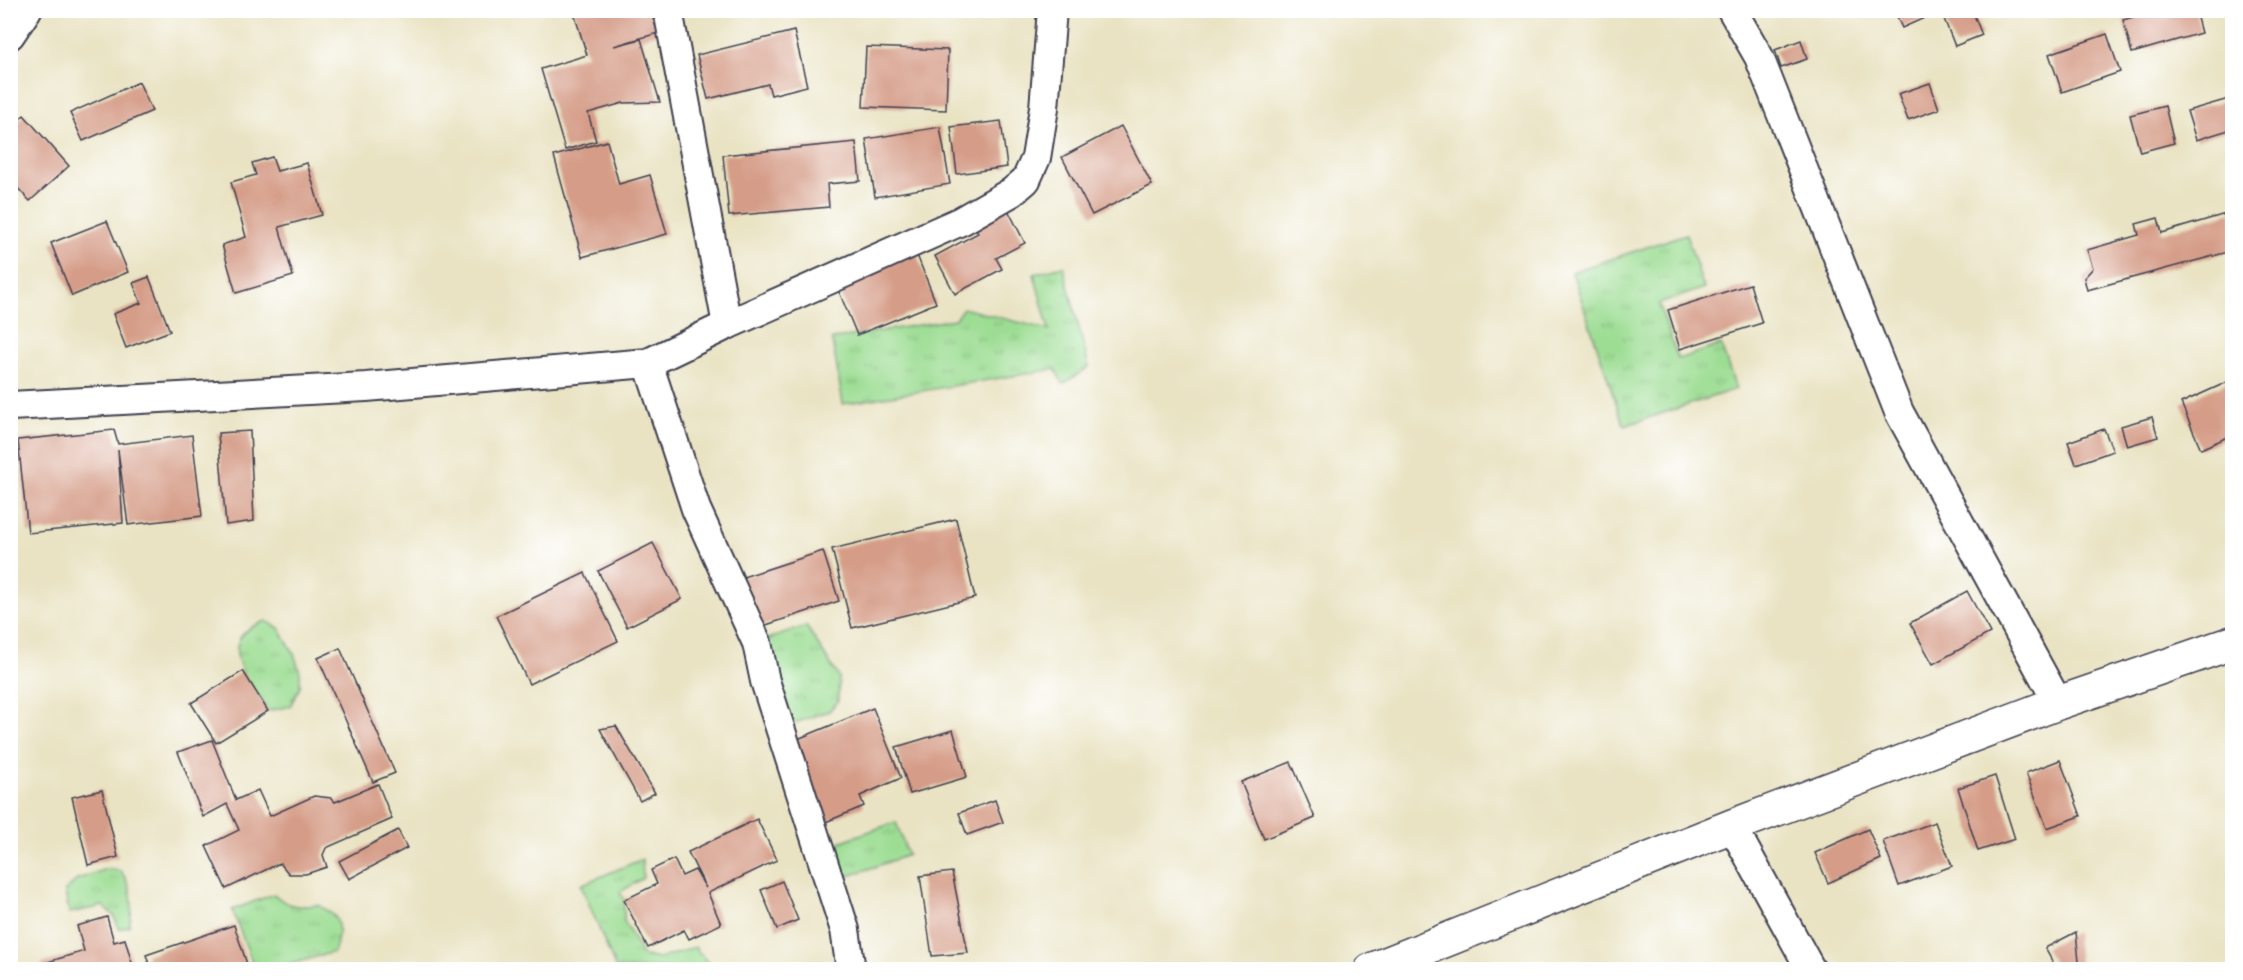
<svg xmlns="http://www.w3.org/2000/svg" width="2243" height="980" font-family="'Indie Flower',sans-serif">
<style>
.grass{fill:url(#grass-tufts);stroke:#5f8067;stroke-width:1.5}
.building{fill:#d59d88}
.lines{fill:none;stroke-linecap:round;stroke-linejoin:round}
.street-casing{stroke:#403f4f;stroke-width:32}
.secondary-casing{stroke:#403f4f;stroke-width:36}
.street{stroke:#fff;stroke-width:28}
.secondary{stroke:#fff;stroke-width:33}
</style>
<defs>
<pattern id="grass-tufts" width="24" height="20" patternUnits="userSpaceOnUse" patternTransform="scale(1.5)"><rect width="24" height="20" fill="#9cdd93"/><path d="M3 7l-1-3M5 7V3M7 7l1-3M15 17l-1-3M17 17v-4M19 17l1-3" fill="none" stroke="#86bd80"/></pattern>
</defs>
<rect width="100%" height="100%" fill="#fff"/>
<filter id="ink" filterUnits="userSpaceOnUse"><feTurbulence type="fractalNoise" baseFrequency=".0167" numOctaves="2"/><feDisplacementMap in="SourceGraphic" scale="12" xChannelSelector="R" yChannelSelector="G"/><feConvolveMatrix kernelMatrix="1 2 1 2 8 2 1 2 1" color-interpolation-filters="sRGB"/></filter>
<filter id="wash" filterUnits="userSpaceOnUse"><feTurbulence type="fractalNoise" baseFrequency=".008" numOctaves="4" result="noise"/><feDisplacementMap in="SourceGraphic" scale="24" xChannelSelector="R" yChannelSelector="G"/><feGaussianBlur stdDeviation="1.35" result="paint"/><feColorMatrix in="noise" values="0 0 0 0 0 0 0 0 0 0 0 0 0 0 0 0 0 1.4 0 .05"/><feComposite in="paint" operator="in"/></filter>
<g filter="url(#wash)">
<rect width="100%" height="100%" fill="#e9e3c3"/>
<g class="grass">
<polygon points="1686,234 1704,288 1659,304 1678,359 1721,345 1736,389 1624,426 1572,272"/>
<polygon points="1063,266 1089,367 1063,384 1055,369 843,404 832,339 955,319 963,308 1049,330 1034,274"/>
<path d="M 266,621 L 279,628 L 294,654 L 300,672 L 300,687 L 290,706 L 268,711 C 248,680 210,639 266,621 Z"/>
<polygon points="806,626 839,677 838,701 829,711 786,726 757,643"/>
<polygon points="896,822 908,855 840,879 828,846"/>
<polygon points="642,859 643,878 620,892 624,900 624,921 643,956 659,959 695,947 713,969 616,969 581,885"/>
<path d="M 106,869 L 121,871 C 133,889 134,906 129,926 L 119,929 L 114,916 L 103,906 L 69,913 L 65,891 L 78,879 Z"/>
<path d="M 274,894 C 289,908 299,907 318,905 C 323,908 331,912 335,917 C 341,926 338,942 334,952 L 273,969 L 255,969 L 232,910 Z"/>
</g>
<g id="blocks">
<g class="building">
<polygon points="573,10 650,10 658,33 614,46 641,39 660,102 623,103 588,113 596,141 565,150 541,69 587,55"/>
<polygon points="1894,10 1942,10 1902,28"/>
<polygon points="1964,10 1972,10 1982,35 1955,46 1944,19"/>
<polygon points="2157,10 2195,10 2201,33 2132,53 2123,20"/>
<polygon points="794,31 807,86 771,95 768,84 708,99 697,55"/>
<polygon points="2107,34 2120,72 2062,92 2049,54"/>
<polygon points="1801,40 1807,59 1781,68 1775,50"/>
<polygon points="866,47 948,50 946,110 863,107"/>
<polygon points="139,82 152,111 83,141 70,113"/>
<polygon points="1930,83 1939,109 1908,120 1898,94"/>
<polygon points="2232,98 2232,129 2196,140 2187,111"/>
<polygon points="2165,106 2174,143 2140,152 2130,115"/>
<polygon points="24,115 69,166 30,201 10,180 10,128"/>
<polygon points="1001,121 1007,167 957,174 951,127"/>
<polygon points="1121,126 1152,185 1092,215 1062,157"/>
<polygon points="940,127 950,184 875,197 866,139"/>
<polygon points="607,141 619,184 650,175 667,234 582,257 554,156"/>
<polygon points="856,142 860,181 827,184 829,207 729,216 723,155"/>
<polygon points="272,157 277,171 307,163 322,215 279,227 293,276 236,293 222,245 246,237 231,182 256,175 252,163"/>
<polygon points="1006,206 1025,243 996,258 1002,269 955,294 935,256 978,233 973,223"/>
<polygon points="2232,212 2232,251 2087,290 2084,278 2093,268 2087,250 2139,235 2136,224 2158,218 2162,233"/>
<polygon points="107,221 128,272 72,296 51,243"/>
<polygon points="915,250 936,303 857,335 835,282"/>
<polygon points="149,277 170,331 126,348 113,314 141,303 133,283"/>
<polygon points="1750,284 1762,323 1680,349 1668,310"/>
<polygon points="2232,380 2232,435 2201,449 2181,403"/>
<polygon points="2152,417 2158,437 2127,446 2121,426"/>
<polygon points="2104,429 2113,451 2076,464 2068,442"/>
<polygon points="114,430 118,444 192,435 202,516 128,525 118,450 123,523 28,533 18,440"/>
<polygon points="250,431 254,521 226,525 218,433"/>
<polygon points="956,519 975,598 852,628 832,549"/>
<polygon points="653,543 682,599 627,627 598,571"/>
<polygon points="823,551 839,601 757,628 740,578"/>
<polygon points="585,573 618,641 529,684 496,616"/>
<polygon points="1967,591 1990,633 1933,664 1910,623"/>
<polygon points="340,648 395,773 373,782 318,658"/>
<polygon points="243,671 268,711 216,743 191,703"/>
<polygon points="873,708 901,778 860,796 864,806 821,824 788,743"/>
<polygon points="616,726 655,793 640,801 600,729"/>
<polygon points="953,730 967,777 910,794 896,747"/>
<polygon points="212,740 236,800 258,790 270,816 314,796 331,798 335,802 378,784 392,819 326,848 323,855 327,867 306,874 289,874 280,863 226,889 206,846 239,830 227,804 203,817 178,752"/>
<polygon points="2060,760 2081,816 2047,828 2026,773"/>
<polygon points="1291,762 1315,818 1264,839 1241,782"/>
<polygon points="1995,776 2015,839 1978,851 1958,788"/>
<polygon points="102,790 118,857 88,865 72,797"/>
<polygon points="995,800 1003,822 967,835 959,813"/>
<polygon points="757,819 777,860 708,893 721,924 689,939 684,930 648,948 624,900 657,884 651,870 674,859 682,876 695,870 706,888 688,852"/>
<polygon points="1935,822 1952,866 1899,886 1883,841"/>
<polygon points="1868,829 1881,859 1828,883 1815,853"/>
<polygon points="398,830 407,848 349,879 339,861"/>
<polygon points="952,872 968,953 932,956 920,876"/>
<polygon points="782,881 798,920 777,929 761,890"/>
<polygon points="107,917 114,942 125,939 134,970 43,970 41,964 84,951 77,926"/>
<polygon points="234,925 249,970 151,970 146,955"/>
<polygon points="2076,932 2079,962 2064,970 2057,970 2045,948"/>
</g>
</g>
</g>
<g filter="url(#ink)">
<use href="#blocks" fill-opacity="0" stroke="#403f4f" stroke-width="1.5"/>
<g class="lines">
<g class="street-casing">
<g id="street">
<polyline points="668,10 727,325"/>
<polyline points="1732,10 1759,57 1899,412 2058,703"/>
<polyline points="10,35 27,10"/>
<polyline points="648,363 696,509 757,643 765,681 845,930 851,970"/>
<polyline points="10,406 366,387 648,363 727,325 961,221 1012,192 1026,180 1036,158 1044,108 1052,10"/>
<polyline points="1732,826 1811,970"/>
</g>
</g>
<g class="secondary-casing">
<polyline id="secondary" points="1371,970 1732,826 2058,703 2232,643"/>
</g>
<use href="#street" class="street"/>
<use href="#secondary" class="secondary"/>
</g>
</g>
<rect width="2243" height="980" fill="none" stroke="#fff" stroke-width="36"/>
</svg>
